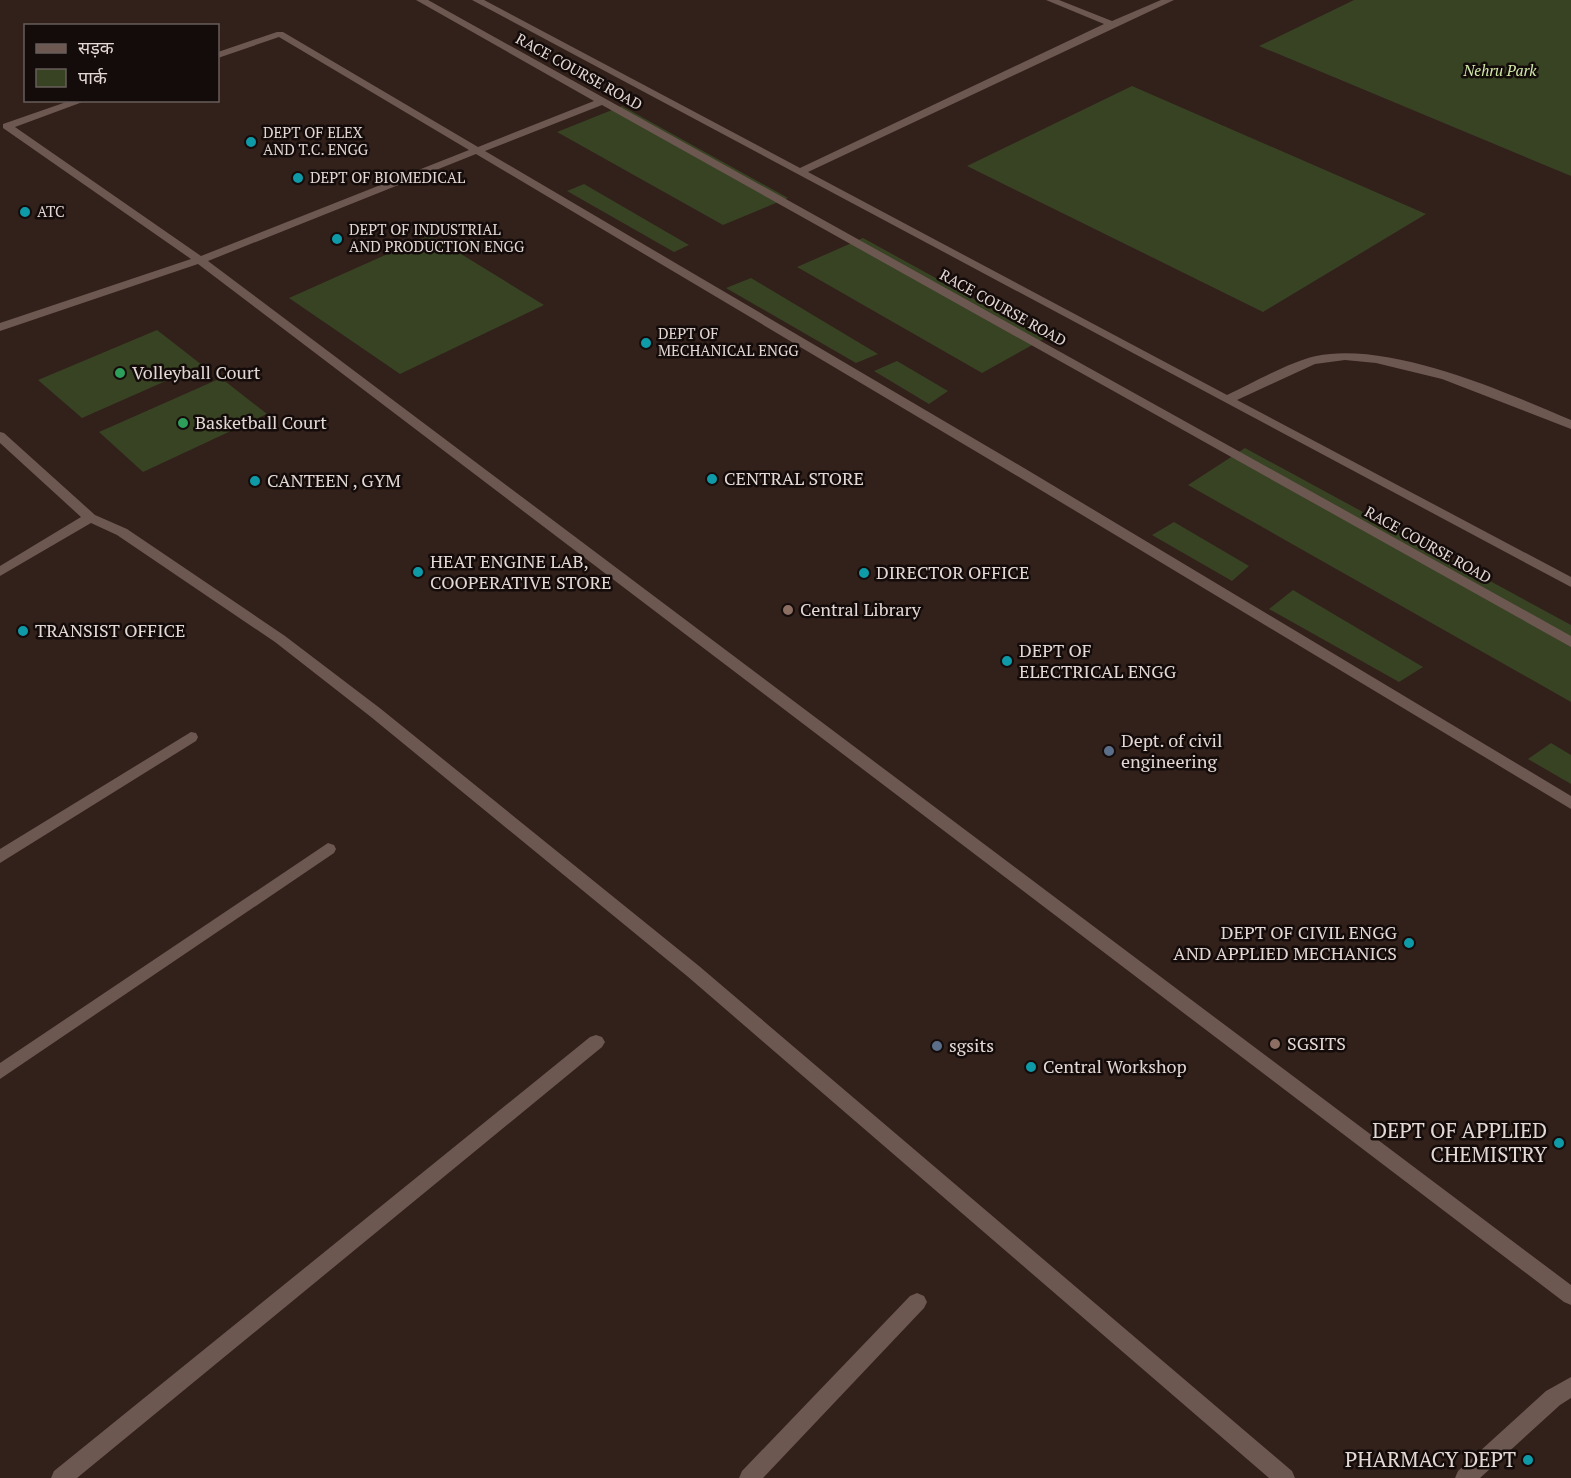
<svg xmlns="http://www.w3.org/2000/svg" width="1571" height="1478" font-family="'PT Serif','Noto Sans Devanagari',serif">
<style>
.green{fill:#384323}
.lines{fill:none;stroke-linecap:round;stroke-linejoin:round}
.minor{fill:#6d5851;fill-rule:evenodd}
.culture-dot{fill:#0f9aa8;stroke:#140c0a;stroke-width:2}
.leisure-dot{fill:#2e9e5b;stroke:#140c0a;stroke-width:2}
.education-dot{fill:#8d6e63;stroke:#140c0a;stroke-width:2}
.service-dot{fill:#5c6f8a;stroke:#140c0a;stroke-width:2}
.labels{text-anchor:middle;stroke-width:5;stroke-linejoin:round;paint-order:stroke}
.far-park-label{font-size:15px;font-style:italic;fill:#d3ebaa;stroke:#140c0a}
.far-street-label{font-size:15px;fill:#e4d8d4;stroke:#140c0a}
.far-poi-label{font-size:15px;fill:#e4d8d4;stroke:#140c0a;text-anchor:start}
.poi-label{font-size:18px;fill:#e4d8d4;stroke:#140c0a;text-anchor:start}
.near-poi-label{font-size:21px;fill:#e4d8d4;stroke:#140c0a;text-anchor:end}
</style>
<rect width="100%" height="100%" fill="#32201a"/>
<g class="green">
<polygon points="1354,0 1571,0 1571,176 1259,46"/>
<polygon points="1132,86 1426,214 1263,312 967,166"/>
<polygon points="622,106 788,198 723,225 557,132"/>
<polygon points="584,184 689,245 674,252 567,191"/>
<polygon points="430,235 544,305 400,374 289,298"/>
<polygon points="863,238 1045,338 982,373 797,267"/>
<polygon points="751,278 878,354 856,363 726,288"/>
<polygon points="157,330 202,365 82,418 38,380"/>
<polygon points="897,361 948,391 929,404 874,371"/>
<polygon points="221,378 267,414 143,472 99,432"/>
<polygon points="1245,448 1571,625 1571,702 1188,485"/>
<polygon points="1174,522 1249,566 1232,581 1152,535"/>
<polygon points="1293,590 1423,667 1399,682 1269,609"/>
<polygon points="1551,743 1571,755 1571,784 1528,759"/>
</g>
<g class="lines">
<g class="minor">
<polygon points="416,0 428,0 1571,636 1571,647 602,105 485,151 1029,471 1571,796 1571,809 1019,477 476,154 208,261 1571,1285 1571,1305 1564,1302 198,264 0,331 0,323 191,259 3,128 3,124 72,100 88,100 15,127 201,256 469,150 279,37 218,58 218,52 277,32 283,32 478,147 594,101"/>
<path d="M 472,0 L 484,0 L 800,168 L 1104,24 L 1046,0 L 1059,0 L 1112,21 L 1161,0 L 1174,0 L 808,172 L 1227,395 C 1253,383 1289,362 1316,356 C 1389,341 1503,391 1571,420 L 1571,429 L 1442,379 L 1376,363 L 1345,360 L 1315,364 L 1237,400 L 1571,577 L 1571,587 Z"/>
<polygon points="0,432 4,433 95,515 127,529 285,636 381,709 699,966 1292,1471 1295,1478 1269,1478 687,976 371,717 275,642 117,535 91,523 0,576 0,566 81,517 0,443"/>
<polygon points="191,732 196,733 198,737 196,741 0,863 0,849"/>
<polygon points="328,843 334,845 336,849 334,853 0,1079 0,1063"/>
<polygon points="596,1035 602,1037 605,1042 602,1047 77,1478 51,1478 54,1471 590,1037"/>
<polygon points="917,1293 924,1296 927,1302 924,1308 763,1478 739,1478 742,1471 910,1296"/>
<polygon points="1571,1377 1571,1398 1560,1405 1480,1478 1455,1478 1458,1471 1546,1391"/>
</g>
</g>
<g class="culture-dot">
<circle cx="251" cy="142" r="6"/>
<circle cx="298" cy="178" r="6"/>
<circle cx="25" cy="212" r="6"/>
<circle cx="337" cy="239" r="6"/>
<circle cx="646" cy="343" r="6"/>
<circle cx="712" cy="479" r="6"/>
<circle cx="255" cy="481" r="6"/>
<circle cx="418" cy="572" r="6"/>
<circle cx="864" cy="573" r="6"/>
<circle cx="23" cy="631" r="6"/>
<circle cx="1007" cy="661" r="6"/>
<circle cx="1409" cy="943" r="6"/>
<circle cx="1031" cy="1067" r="6"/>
<circle cx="1559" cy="1143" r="6"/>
<circle cx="1528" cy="1460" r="6"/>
</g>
<g class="leisure-dot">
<circle cx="120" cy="373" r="6"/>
<circle cx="183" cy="423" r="6"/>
</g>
<g class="education-dot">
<circle cx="788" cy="610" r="6"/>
<circle cx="1275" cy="1044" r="6"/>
</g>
<g class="service-dot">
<circle cx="1109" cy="751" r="6"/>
<circle cx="937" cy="1046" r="6"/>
</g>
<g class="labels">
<g class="far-park-label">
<text x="1500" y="76">Nehru Park</text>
</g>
<g class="far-street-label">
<text transform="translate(579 72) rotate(29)" y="5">RACE COURSE ROAD</text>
<text transform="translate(1003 308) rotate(29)" y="5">RACE COURSE ROAD</text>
<text transform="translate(1428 545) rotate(29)" y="5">RACE COURSE ROAD</text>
</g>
<g class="far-poi-label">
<text x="263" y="138">DEPT OF ELEX<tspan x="263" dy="17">AND T.C. ENGG</tspan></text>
<text x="310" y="183">DEPT OF BIOMEDICAL</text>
<text x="37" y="217">ATC</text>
<text x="349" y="235">DEPT OF INDUSTRIAL<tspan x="349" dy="17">AND PRODUCTION ENGG</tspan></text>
<text x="658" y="339">DEPT OF<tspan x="658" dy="17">MECHANICAL ENGG</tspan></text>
</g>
<g class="poi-label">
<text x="132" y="379">Volleyball Court</text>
<text x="195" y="429">Basketball Court</text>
<text x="724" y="485">CENTRAL STORE</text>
<text x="267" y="487">CANTEEN , GYM</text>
<text x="430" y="568">HEAT ENGINE LAB,<tspan x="430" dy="21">COOPERATIVE STORE</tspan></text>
<text x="876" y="579">DIRECTOR OFFICE</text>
<text x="800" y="616">Central Library</text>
<text x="35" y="637">TRANSIST OFFICE</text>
<text x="1019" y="657">DEPT OF<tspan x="1019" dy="21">ELECTRICAL ENGG</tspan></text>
<text x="1121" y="747">Dept. of civil<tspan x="1121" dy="21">engineering</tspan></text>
<text x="1397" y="939" text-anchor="end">DEPT OF CIVIL ENGG<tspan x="1397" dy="21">AND APPLIED MECHANICS</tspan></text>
<text x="1287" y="1050">SGSITS</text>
<text x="949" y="1052">sgsits</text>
<text x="1043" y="1073">Central Workshop</text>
</g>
<g class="near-poi-label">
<text x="1547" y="1138">DEPT OF APPLIED<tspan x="1547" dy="24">CHEMISTRY</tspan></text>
<text x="1516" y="1467">PHARMACY DEPT</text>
</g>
</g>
<rect x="24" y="24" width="195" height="78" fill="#140c0a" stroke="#675e5b" stroke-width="1.5"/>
<rect x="36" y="44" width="30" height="9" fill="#6d5851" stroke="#675e5b" stroke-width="1.5"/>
<text x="78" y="54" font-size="18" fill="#e4d8d4">सड़क</text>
<rect x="36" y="69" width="30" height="18" fill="#384323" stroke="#675e5b" stroke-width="1.5"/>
<text x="78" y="84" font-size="18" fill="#e4d8d4">पार्क</text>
</svg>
